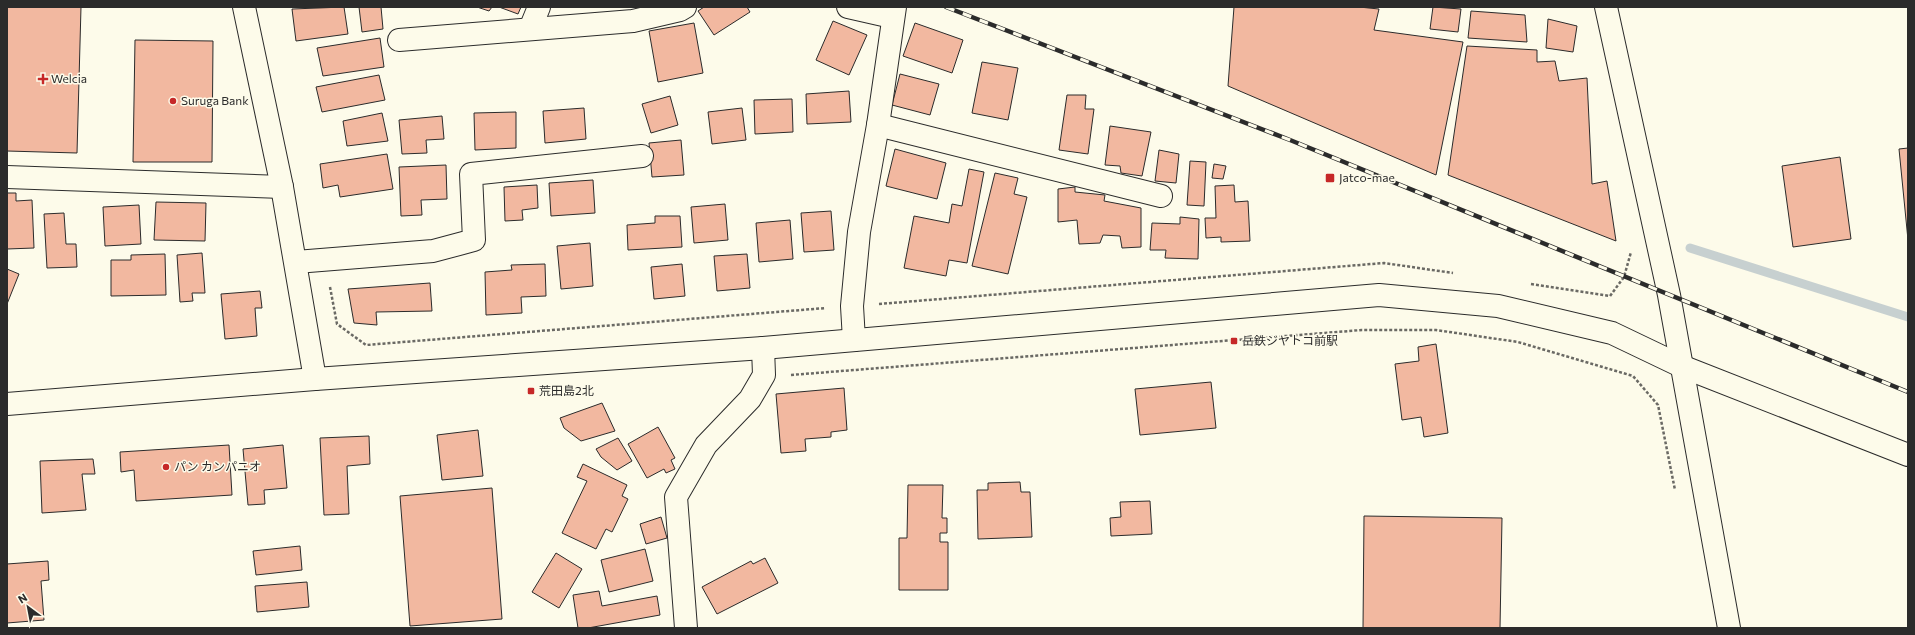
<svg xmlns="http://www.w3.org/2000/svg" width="1915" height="635" font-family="Commissioner,'Noto Sans JP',sans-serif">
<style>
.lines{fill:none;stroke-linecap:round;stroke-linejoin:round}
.stream{stroke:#c7d0d0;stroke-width:9}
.building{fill:#f2b8a0;stroke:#2b2b2b}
.minor-casing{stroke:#2b2b2b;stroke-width:24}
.tertiary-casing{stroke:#2b2b2b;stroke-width:24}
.path{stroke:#6a6964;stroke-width:2.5;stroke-dasharray:3 2;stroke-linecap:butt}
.minor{stroke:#fdfbea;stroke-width:22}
.tertiary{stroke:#fdfbea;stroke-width:22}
.rail-casing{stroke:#2b2b2b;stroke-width:4.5}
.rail{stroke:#fdfbea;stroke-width:3;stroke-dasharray:9;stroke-linecap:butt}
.poi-dot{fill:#c62828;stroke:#fdfbea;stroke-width:1.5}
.labels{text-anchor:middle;stroke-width:3;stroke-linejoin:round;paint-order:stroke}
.poi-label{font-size:12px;fill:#2b2b2b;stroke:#fdfbea;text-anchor:start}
</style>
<rect width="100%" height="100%" fill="#fdfbea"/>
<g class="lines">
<polyline class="stream" points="1690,248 1908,317"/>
</g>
<g class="building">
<polygon points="7,7 81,7 77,153 7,151"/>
<polygon points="344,7 348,34 296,41 292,9"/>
<polygon points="359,7 381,7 383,29 362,32"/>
<polygon points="477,7 492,7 489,11"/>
<polygon points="499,7 521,7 518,14"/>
<polygon points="704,7 747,7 750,12 714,35 698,11"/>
<polygon points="1234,7 1359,7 1379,9 1374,30 1463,42 1436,175 1228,86"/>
<polygon points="1433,7 1461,9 1458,32 1430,29"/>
<polygon points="1471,11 1525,15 1527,42 1468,38"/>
<polygon points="1548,19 1577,26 1573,52 1546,48"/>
<polygon points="833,21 867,35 849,75 816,60"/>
<polygon points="694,23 703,73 658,82 649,31"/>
<polygon points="915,23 963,40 952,73 903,56"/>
<polygon points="380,38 384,67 323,76 317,48"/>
<polygon points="135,40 213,41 212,162 133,162"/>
<polygon points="1467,46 1537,50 1537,62 1555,61 1559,81 1587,78 1592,184 1607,181 1616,241 1448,175"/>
<polygon points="982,62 1018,68 1008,120 972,113"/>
<polygon points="900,74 939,84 930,115 892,105"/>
<polygon points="379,75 385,100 322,112 316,87"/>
<polygon points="849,91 851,122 807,124 806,94"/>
<polygon points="1067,95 1086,95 1085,109 1094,109 1088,154 1059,150"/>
<polygon points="670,96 678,125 651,133 642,104"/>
<polygon points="792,99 793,132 755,134 754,100"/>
<polygon points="584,108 586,139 545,143 543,111"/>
<polygon points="742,108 746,140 712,144 708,112"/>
<polygon points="516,112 516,148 475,150 474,113"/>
<polygon points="382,113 388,141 347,146 343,121"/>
<polygon points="442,116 444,139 426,140 427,153 402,154 399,120"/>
<polygon points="1110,126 1151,132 1142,176 1121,173 1120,166 1105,165"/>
<polygon points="681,140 684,175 652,177 649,143"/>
<polygon points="1908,148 1908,240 1899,149"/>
<polygon points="895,149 946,163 937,199 886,186"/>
<polygon points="1159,150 1179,154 1176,183 1155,181"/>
<polygon points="387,154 393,189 340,197 338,185 323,188 320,164"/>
<polygon points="1840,157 1851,239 1793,247 1782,166"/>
<polygon points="1190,161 1206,162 1204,206 1187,205"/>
<polygon points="1214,164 1226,166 1223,179 1212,178"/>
<polygon points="446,165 447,199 421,200 422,215 401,216 399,167"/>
<polygon points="969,169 984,172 967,263 949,260 946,276 904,268 914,216 949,223 952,204 962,206"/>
<polygon points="995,173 1018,178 1014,194 1027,197 1008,274 972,266"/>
<polygon points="593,180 595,213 551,216 549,183"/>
<polygon points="537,185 538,208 522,210 523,220 505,221 504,187"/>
<polygon points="1234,185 1235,202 1248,201 1250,241 1221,242 1221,237 1206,238 1205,218 1216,218 1215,186"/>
<polygon points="1075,187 1075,192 1105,195 1104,201 1141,208 1141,247 1122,248 1120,236 1103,235 1100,243 1079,244 1077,220 1058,222 1058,189"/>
<polygon points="7,193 16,193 16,201 32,200 34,248 7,249"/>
<polygon points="156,202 206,203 205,241 154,240"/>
<polygon points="725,204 728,240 694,243 691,207"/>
<polygon points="139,205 141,244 105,246 103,207"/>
<polygon points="831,211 834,250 804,252 801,213"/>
<polygon points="64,213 66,244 76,244 77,267 47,268 44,214"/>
<polygon points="655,216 680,216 682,247 628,250 627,225 655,223"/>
<polygon points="1180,217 1199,219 1198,259 1165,258 1166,250 1150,250 1152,223 1180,224"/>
<polygon points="790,220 793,259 759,262 756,223"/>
<polygon points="590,243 593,286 561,289 557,246"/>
<polygon points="202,253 205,293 192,293 193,301 180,302 177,255"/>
<polygon points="165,254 166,295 111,296 111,260 131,260 131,255"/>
<polygon points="747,254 750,288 717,291 714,256"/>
<polygon points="545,264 546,296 521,297 522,313 486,315 485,272 512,270 511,265"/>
<polygon points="682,264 685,296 654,299 651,267"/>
<polygon points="7,269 19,274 7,304"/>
<polygon points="430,283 432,311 376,312 377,325 354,323 348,289"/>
<polygon points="260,291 262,308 255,308 257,336 225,339 221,294"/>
<polygon points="1436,344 1448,433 1424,437 1421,417 1402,420 1395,364 1419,361 1418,347"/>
<polygon points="1211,382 1216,428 1140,435 1135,389"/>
<polygon points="844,388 847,430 831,432 831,437 805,439 806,451 781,453 776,394"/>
<polygon points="602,403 615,431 581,441 564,428 560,418"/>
<polygon points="658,427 675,458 671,460 675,469 666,473 664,469 647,478 628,444"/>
<polygon points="478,430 483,476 442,480 437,435"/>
<polygon points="369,436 370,464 347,466 349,514 324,515 320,438"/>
<polygon points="618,438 632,461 617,470 601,457 596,449"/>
<polygon points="229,445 232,495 136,501 134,470 121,472 120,452"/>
<polygon points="283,445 287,488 264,490 265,504 248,505 243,449"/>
<polygon points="93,459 95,474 82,474 86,510 42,513 40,461"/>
<polygon points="583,464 627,485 622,496 628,499 612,532 606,529 596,549 562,533 587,481 577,477"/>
<polygon points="1020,482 1021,492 1030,492 1032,537 978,539 977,490 988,490 988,483"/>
<polygon points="908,485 943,485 942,518 947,518 947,533 940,533 940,542 948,542 948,590 899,590 899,538 907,538"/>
<polygon points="492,488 502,619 410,626 400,496"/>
<polygon points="1150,501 1152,534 1111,536 1110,518 1121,517 1120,502"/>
<polygon points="1364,516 1502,518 1500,628 1363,628"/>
<polygon points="661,517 667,538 646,544 640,524"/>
<polygon points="300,546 302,570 256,575 253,551"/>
<polygon points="645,549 653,581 609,592 601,560"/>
<polygon points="556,553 582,569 559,608 532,592"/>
<polygon points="765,558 778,583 717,614 702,587 751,561 753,564"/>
<polygon points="48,561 49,580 41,581 44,620 7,623 7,564"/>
<polygon points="307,582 309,607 257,612 255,586"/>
<polygon points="599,591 602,606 657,596 660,615 588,628 578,628 573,595"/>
</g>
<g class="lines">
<g class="minor-casing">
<g id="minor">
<polyline points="848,7 892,17"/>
<polyline points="530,29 539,7"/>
<polyline points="399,40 633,21 680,10 685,7"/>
<polyline points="878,125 1161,196"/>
<polyline points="7,177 282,187"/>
<polyline points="296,262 433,251 474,240 471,174 642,156"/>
<polyline points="854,340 852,306 859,232 878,125 895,7"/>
<polyline points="686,628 676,497 706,445 750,399 764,375 763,348"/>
</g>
</g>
<g class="tertiary-casing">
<g id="tertiary">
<polyline points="244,7 282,187 315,379"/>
<polyline points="1606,7 1669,295 1729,628"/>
<polyline points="7,404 315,379 763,348 1379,295 1498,306 1612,333 1681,366 1908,455"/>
</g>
</g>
<g class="path">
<polyline points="1531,284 1610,296 1624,277 1631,252"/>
<polyline points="330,287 337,324 366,345 826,308"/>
<polyline points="879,304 1384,263 1453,273"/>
<polyline points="791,375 1362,330 1436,330 1518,342 1633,376 1658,405 1675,490"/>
</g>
<use href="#minor" class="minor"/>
<use href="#tertiary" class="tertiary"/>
<g class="rail-casing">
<polyline id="rail" points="946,7 1290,140 1908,392"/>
</g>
<use href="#rail" class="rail"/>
</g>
<g class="poi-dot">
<path d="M41 73h4v4h4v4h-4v4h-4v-4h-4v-4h4z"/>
<circle cx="173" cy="101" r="4"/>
<rect x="1325" y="173" width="10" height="10" rx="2"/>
<rect x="1230" y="337" width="8" height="8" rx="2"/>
<rect x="527" y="387" width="8" height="8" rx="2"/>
<circle cx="166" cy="467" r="4"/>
</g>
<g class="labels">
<g class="poi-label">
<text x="51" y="83">Welcia</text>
<text x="181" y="105">Suruga Bank</text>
<text x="1339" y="182">Jatco-mae</text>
<text x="1242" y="345">岳鉄ジヤトコ前駅</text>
<text x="539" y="395">荒田島2北</text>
<text x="174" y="471">パン カンパニオ</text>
</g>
</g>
<rect width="1915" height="635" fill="none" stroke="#2b2b2b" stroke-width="16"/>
<g transform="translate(28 607) rotate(328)" stroke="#fdfbea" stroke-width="3" paint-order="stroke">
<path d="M0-3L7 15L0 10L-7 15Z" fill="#2b2b2b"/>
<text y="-6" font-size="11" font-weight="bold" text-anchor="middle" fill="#2b2b2b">N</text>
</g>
</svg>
